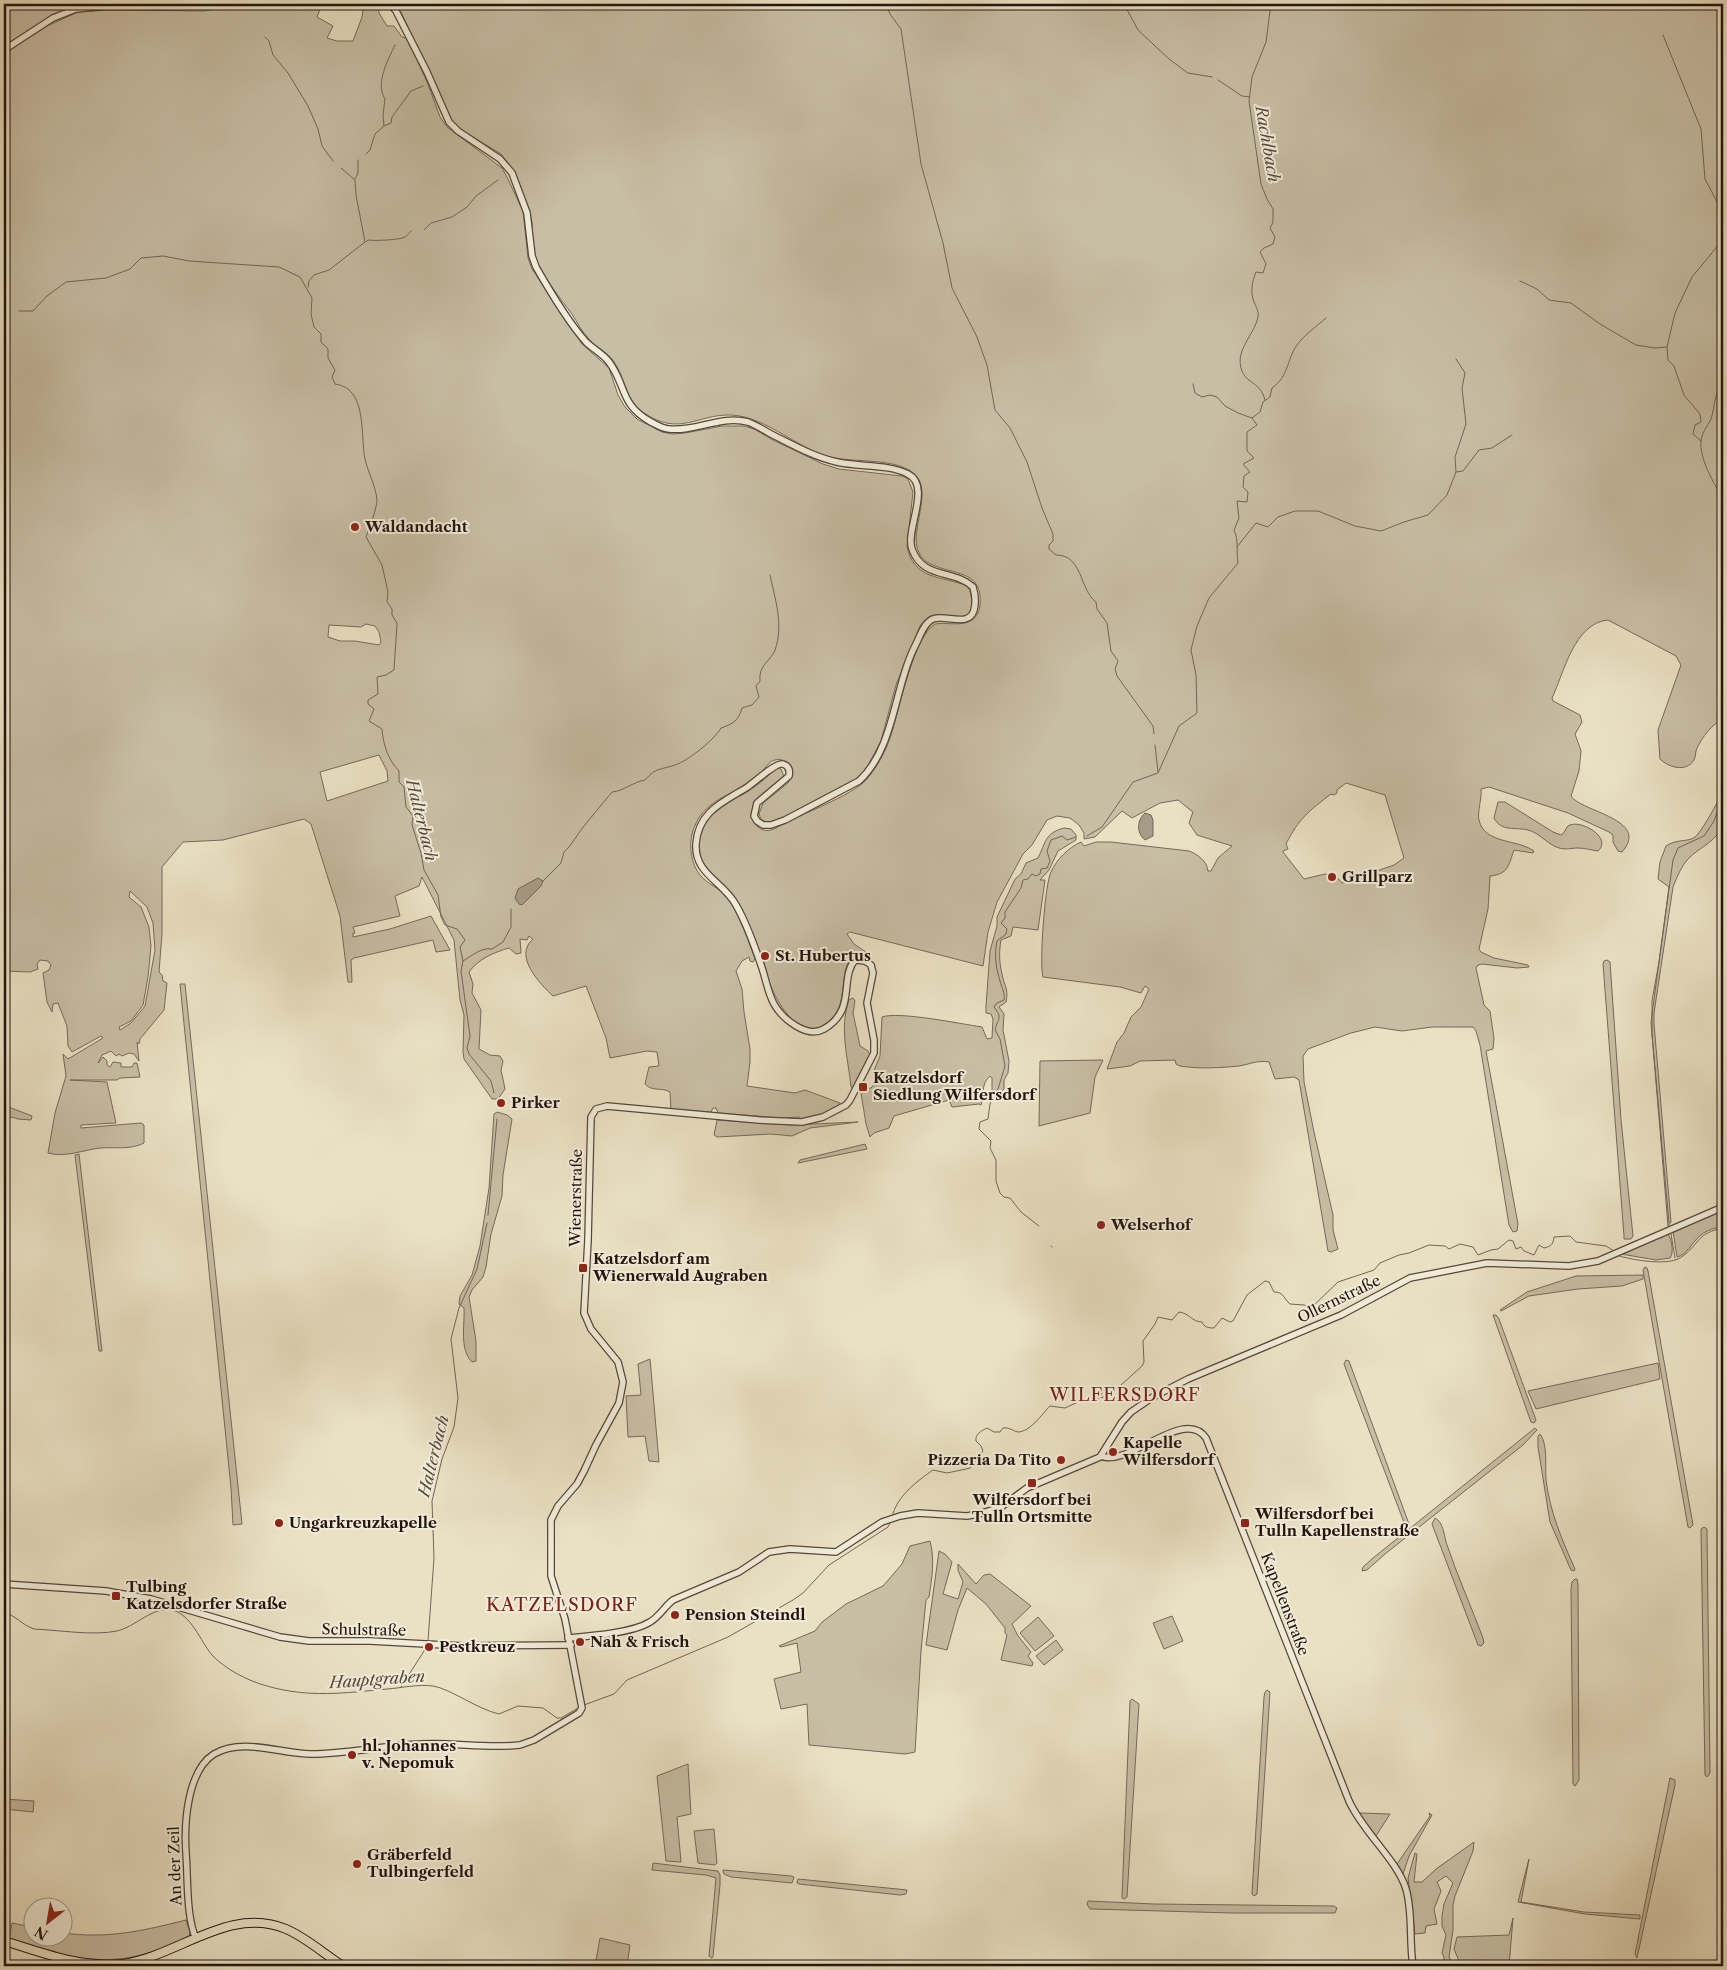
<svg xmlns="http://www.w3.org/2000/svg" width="1727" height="1970" font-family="'Libre Caslon Text',serif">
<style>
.green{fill:#c8bea5;stroke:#766959;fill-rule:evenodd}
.water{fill:#a69b86;stroke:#726556}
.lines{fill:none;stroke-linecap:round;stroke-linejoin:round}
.stream{stroke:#726556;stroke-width:1}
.minor-casing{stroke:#55473b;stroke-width:8}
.major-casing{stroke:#23140d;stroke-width:10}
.minor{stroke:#f1ecd9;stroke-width:5.5}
.major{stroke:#eae1c4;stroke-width:8}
.poi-dot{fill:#8f2418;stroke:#f1ecd9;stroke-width:2}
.labels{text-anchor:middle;stroke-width:4;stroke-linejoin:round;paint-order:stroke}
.poi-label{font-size:15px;font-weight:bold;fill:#23140d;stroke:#f1ecd9;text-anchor:start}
.street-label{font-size:15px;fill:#23140d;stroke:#f1ecd9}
.water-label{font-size:16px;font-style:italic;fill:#574a3d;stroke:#f1ecd9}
.quarter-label{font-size:18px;letter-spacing:1px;fill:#7a1f14;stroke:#f1ecd9}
</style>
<rect width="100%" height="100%" fill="#eae1c4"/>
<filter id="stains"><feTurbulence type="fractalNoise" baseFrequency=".004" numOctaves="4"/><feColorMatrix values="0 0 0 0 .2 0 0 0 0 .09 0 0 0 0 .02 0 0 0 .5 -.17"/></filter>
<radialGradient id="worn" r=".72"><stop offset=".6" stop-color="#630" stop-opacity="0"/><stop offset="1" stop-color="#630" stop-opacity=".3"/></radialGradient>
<g class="green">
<polygon points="4,4 85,4 55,14 4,47"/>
<path d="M 240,4 L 322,4 L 317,17 L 333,26 L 327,38 L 337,41 L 353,41 L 362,17 L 364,4 L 378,4 L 379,13 L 387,26 L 394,26 L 402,37 L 407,38 L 428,84 L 440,117 L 447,127 L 502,168 L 507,177 L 523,211 L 528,258 L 532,269 L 582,344 L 609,368 L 618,395 L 625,407 L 637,419 L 662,432 L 672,434 L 685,433 L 722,426 L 745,426 L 756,430 L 773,440 L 823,464 L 839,469 L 902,476 L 908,479 L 913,492 L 907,546 C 913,580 942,576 968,586 C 971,592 972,599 972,606 C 971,626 943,611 931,616 C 926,618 923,622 920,626 L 896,685 L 881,741 L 866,769 L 858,780 L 779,821 L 767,823 L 761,819 L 759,814 L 763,803 L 788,783 C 794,773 788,756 775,760 C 768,761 764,771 759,775 C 734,797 702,797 692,834 C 689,847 691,864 700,875 C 708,885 721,888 729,900 C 740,917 748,940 755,959 L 753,962 L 750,961 L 749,957 L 742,961 L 736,971 L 742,989 L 744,1012 L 750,1049 L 750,1062 L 747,1086 L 795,1093 L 805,1090 L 840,1103 L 840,1105 L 825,1114 L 802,1119 L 799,1117 L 782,1118 L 718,1113 L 716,1108 L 713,1108 L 711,1112 L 671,1110 L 670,1092 C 662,1087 652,1092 645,1084 L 649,1067 L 659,1066 L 657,1052 L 647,1051 L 610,1058 L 606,1038 L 586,986 L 553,996 C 540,984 513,956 533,939 L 529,936 L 527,940 L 520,939 L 521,953 L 516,954 L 509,948 C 495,952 478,959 469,972 L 473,984 L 472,993 L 481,1010 L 479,1049 L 490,1055 L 500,1056 L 503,1061 L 501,1070 L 505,1089 L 498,1099 L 492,1099 L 464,1059 L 463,1052 L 464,1015 L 460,1000 L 454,940 L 422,877 L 419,886 L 395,896 L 400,916 L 353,927 L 355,933 L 353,933 L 353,937 L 390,929 L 431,916 L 450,950 L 436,952 L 433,940 L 354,958 L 351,960 L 352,982 L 348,982 L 340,916 L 311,824 L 304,819 L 223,840 L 183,842 L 162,867 L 162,934 L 159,972 L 162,975 L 163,981 L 167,983 L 164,1010 L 140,1039 L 139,1044 L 137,1042 L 139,1061 L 134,1054 L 129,1053 L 122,1056 L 119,1054 L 116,1056 L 111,1051 L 102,1055 L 98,1063 L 103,1057 L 107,1061 L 107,1065 L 110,1067 L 113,1062 L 121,1063 L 121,1067 L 132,1067 L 134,1063 L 137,1063 L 140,1077 L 120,1078 L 117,1080 L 70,1080 L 107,1082 L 116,1123 L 81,1125 L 81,1128 L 141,1123 L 144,1125 L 144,1143 C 131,1150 114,1147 100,1148 C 83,1150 65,1158 48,1153 L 55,1113 L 66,1076 L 63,1054 L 68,1059 L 103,1038 L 101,1036 L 72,1052 L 68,1046 L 67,1026 L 58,1003 L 53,1004 L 52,1012 L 47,1002 L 43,973 L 49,970 L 51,965 L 48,961 L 40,960 L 37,964 L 38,969 L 30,972 L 4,971 L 4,54 L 45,27 L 78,12 L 109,10 L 204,11 ZM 366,624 L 375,626 L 379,632 L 381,642 L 379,645 L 355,641 L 340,641 L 328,637 L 329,625 L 361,627 ZM 379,755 L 387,771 L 388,781 L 327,801 L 320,772 ZM 130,891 L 147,907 L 153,923 L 155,950 L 145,1006 L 131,1023 L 120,1030 L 119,1027 L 131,1021 L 143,1005 L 148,977 L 151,946 L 149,927 L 141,907 L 129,897 Z"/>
<path d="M 393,4 L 1723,4 L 1723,720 C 1712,723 1702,738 1697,748 C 1695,752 1696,756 1694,760 C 1686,773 1668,767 1660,759 L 1658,730 L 1681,665 L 1676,656 L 1608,620 C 1574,623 1564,673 1552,698 L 1553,701 L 1580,715 L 1582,722 L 1575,734 L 1581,751 L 1579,771 L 1571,796 C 1581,812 1651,819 1622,852 L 1618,851 L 1613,842 L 1613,835 L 1609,832 L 1568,813 L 1489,787 L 1481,789 C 1482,799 1477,812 1479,820 C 1484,844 1517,839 1534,851 L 1533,853 L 1514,850 C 1508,867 1508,874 1490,876 L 1488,909 L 1479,949 L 1481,952 L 1494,958 L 1528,965 L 1529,967 L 1517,968 L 1482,964 L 1478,965 L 1476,968 L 1484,1005 L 1490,1011 L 1494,1038 L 1493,1049 L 1486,1051 L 1518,1224 L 1517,1231 L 1513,1232 L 1509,1225 L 1480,1045 L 1476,1031 L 1473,1027 L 1432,1027 L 1402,1031 L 1375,1027 L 1351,1033 L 1308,1049 L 1303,1056 L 1304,1082 L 1314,1132 L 1333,1215 L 1333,1230 L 1338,1249 L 1331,1252 L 1328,1251 L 1299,1080 L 1294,1077 L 1275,1079 L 1269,1062 C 1258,1060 1250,1064 1239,1066 C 1219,1068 1199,1069 1180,1066 L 1176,1064 L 1175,1060 L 1140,1061 L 1130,1066 L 1107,1069 L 1117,1042 L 1124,1033 L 1131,1017 L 1141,1007 L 1149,989 L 1145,986 L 1141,993 L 1120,987 L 1043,977 C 1039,965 1045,883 1051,872 C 1057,859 1068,848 1081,842 L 1084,846 L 1096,842 L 1111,842 L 1189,851 C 1197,854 1207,861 1208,871 L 1211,871 L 1218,858 L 1232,846 L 1197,835 L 1189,823 L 1193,812 L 1178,800 L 1160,803 L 1132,818 L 1122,811 L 1095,837 L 1084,839 L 1084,833 L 1079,825 L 1070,818 L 1057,816 L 1047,820 L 1032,845 L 1023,854 L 997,902 L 988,932 L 983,966 L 850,932 L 847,934 L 854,944 L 869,954 L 868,956 L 854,956 C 835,969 854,1009 822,1026 C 793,1042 769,987 764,967 C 763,961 768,957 769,951 L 760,952 C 747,933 742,909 728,891 C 719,878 707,875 701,860 C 693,842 705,816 720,806 C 728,800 739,797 747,792 C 758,785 768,776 777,768 L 781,769 L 784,777 C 774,786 740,814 758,827 C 764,832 770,831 776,828 C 799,814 851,797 867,779 C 878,766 887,749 892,732 C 900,707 913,638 935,624 C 946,622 957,626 968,622 C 976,619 979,613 980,605 C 983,572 958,575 935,566 C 890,549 945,491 909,470 C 890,459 857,462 835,458 C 798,451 769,417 731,415 C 697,414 680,437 644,413 C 626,401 626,382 616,365 C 610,353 598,349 589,339 C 582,332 577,322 572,314 C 559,297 546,280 536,261 L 533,250 L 532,222 L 528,207 L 508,163 L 501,154 L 463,131 L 451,121 L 401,12 ZM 1346,783 L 1385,795 L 1404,858 L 1394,865 L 1342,883 L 1336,876 L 1325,874 L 1304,879 L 1283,852 L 1283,851 L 1288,849 L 1286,844 C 1299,818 1309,811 1331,794 L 1334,795 L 1337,793 L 1337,790 Z"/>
<path d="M 1723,779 C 1723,792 1726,811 1723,823 C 1719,841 1699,847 1688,859 C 1681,867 1677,877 1673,887 L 1654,1013 L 1654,1024 L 1671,1222 L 1668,1226 L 1651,1022 L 1669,887 L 1658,879 L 1660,862 L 1666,846 C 1676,839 1689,842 1695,837 C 1699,835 1718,803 1719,798 C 1722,791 1719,786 1723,779 Z"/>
<path d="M 1498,802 L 1505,802 L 1553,832 L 1561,835 C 1565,833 1565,829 1568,826 C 1580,818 1613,838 1598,851 C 1591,850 1584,848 1578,848 C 1571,848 1566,850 1559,848 C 1548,845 1540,833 1528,830 C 1516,827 1501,832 1494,818 Z"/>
<path d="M 1064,828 L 1071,829 L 1076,835 L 1076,840 L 1058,851 L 1049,870 L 1040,880 L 1045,880 L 1038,930 L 1013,927 L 1011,936 L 1001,940 C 999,951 999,962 1002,974 C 1004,986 1009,988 1006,1002 L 999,1007 L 1004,1014 L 1003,1030 L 1009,1061 L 1008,1073 L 1004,1080 L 1004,1089 L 997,1096 L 992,1093 L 992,1078 L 990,1076 C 980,1085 985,1094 981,1105 L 979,1104 L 952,1107 L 949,1100 L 894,1116 L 889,1128 L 874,1133 L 870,1137 L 866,1124 L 861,1093 L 863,1089 L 871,1088 L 875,1083 L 873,1073 L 880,1056 L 882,1017 C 899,1011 961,1024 982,1027 L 987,1039 L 992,1038 L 993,1019 L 991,1014 L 986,1013 L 986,1006 L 990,951 L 997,926 L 997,917 L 1015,879 L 1021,874 L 1026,863 L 1038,858 C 1046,842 1045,833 1064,828 Z"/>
<polygon points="1607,960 1610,962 1621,1120 1633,1236 1631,1239 1624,1239 1624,1236 1603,964 1604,961"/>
<polygon points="180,984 185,984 242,1524 233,1525 231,1488"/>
<path d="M 853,998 L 855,1001 L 853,1013 L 860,1046 L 868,1051 L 870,1055 L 853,1088 L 851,1087 C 848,1057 839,1029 849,1000 Z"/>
<polygon points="1103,1060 1095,1077 1090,1113 1039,1126 1040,1061"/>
<polygon points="4,1065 6,1067 4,1089 8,1089 6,1106 32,1116 31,1120 18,1119 12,1117 10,1118 4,1118"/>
<path d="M 497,1112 L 507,1115 L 512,1119 L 503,1175 L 502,1196 L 491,1234 L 486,1267 L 483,1277 L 472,1290 L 469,1297 L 476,1341 L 476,1361 L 472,1362 C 459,1349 465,1325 464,1308 L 459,1304 L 460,1296 L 472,1275 L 480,1246 L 489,1188 L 494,1114 Z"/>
<polygon points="717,1120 792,1125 858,1122 810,1128 792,1136 771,1134 717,1137 714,1135"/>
<polygon points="865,1144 867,1149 798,1163 800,1160"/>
<polygon points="79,1154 102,1351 99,1351 75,1155"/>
<path d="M 1723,1210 L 1723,1226 C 1715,1228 1707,1230 1701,1235 C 1692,1242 1687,1255 1677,1257 L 1673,1231 Z"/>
<path d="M 1666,1234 L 1668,1234 C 1672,1240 1674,1253 1670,1258 L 1656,1260 L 1621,1254 Z"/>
<polygon points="1645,1267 1647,1268 1648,1271 1693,1525 1690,1528 1688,1527 1643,1270"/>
<polygon points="1643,1275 1643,1279 1622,1286 1578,1289 1529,1296 1501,1311 1500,1310 1527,1292 1576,1276"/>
<polygon points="1493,1315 1496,1315 1499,1319 1536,1420 1534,1423 1531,1422"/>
<polygon points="650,1359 659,1462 649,1461 645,1436 628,1437 626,1396 641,1395 638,1364"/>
<polygon points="1346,1360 1349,1361 1409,1524 1407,1527 1405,1525 1344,1364"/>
<polygon points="1658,1363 1660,1379 1536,1409 1528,1391"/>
<polygon points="1535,1428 1537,1430 1523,1445 1385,1554 1367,1570 1362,1571 1363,1567 1373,1558"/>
<path d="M 1540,1434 C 1548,1444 1545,1466 1546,1480 C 1550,1512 1562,1540 1575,1569 L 1574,1571 L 1571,1570 L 1550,1522 L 1538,1447 L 1538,1436 Z"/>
<path d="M 1435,1518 C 1443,1522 1444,1534 1446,1542 C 1457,1575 1471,1606 1483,1638 L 1484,1643 L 1481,1646 L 1478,1645 L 1432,1524 Z"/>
<polygon points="1704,1527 1707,1529 1707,1532 1710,1773 1707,1777 1705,1775 1701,1529"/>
<path d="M 930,1541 C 935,1560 932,1577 929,1597 L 926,1600 L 921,1651 L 915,1752 L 905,1754 L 809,1745 L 807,1704 L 781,1709 L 774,1679 L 801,1672 L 797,1643 L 781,1647 L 779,1646 L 815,1631 L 822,1622 L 846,1604 L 883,1586 L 902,1564 L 910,1546 Z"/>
<polygon points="939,1551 945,1554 952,1562 943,1594 958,1599 963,1582 958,1570 958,1564 976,1584 984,1575 990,1574 1031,1606 1012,1624 1018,1636 1031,1652 1028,1656 1033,1663 1032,1666 1001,1660 1007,1635 1005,1633 1005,1628 986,1604 967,1588 958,1610 947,1650 926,1645"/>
<polygon points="1575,1579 1577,1579 1578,1584 1579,1780 1575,1786 1573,1784 1571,1589 1572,1582"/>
<polygon points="1172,1616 1183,1641 1164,1649 1153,1623"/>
<polygon points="1038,1617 1054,1636 1035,1651 1020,1633"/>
<polygon points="1056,1640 1063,1650 1044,1665 1036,1656"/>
<polygon points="1267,1690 1270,1692 1257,1894 1254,1896 1252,1894 1264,1697 1265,1692"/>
<polygon points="1132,1699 1139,1704 1127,1897 1124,1899 1122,1898 1130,1701"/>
<polygon points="688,1764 691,1814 677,1817 681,1862 666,1861 657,1776"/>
<polygon points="1670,1778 1675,1780 1675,1785 1637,1958 1635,1954"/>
<polygon points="4,1799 34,1801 33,1812 4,1809"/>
<polygon points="1429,1813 1432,1815 1409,1856 1403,1874 1397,1864 1430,1816"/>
<polygon points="1358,1814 1360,1813 1390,1814 1376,1836"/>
<polygon points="714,1829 717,1863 715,1865 698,1863 694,1831"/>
<polygon points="1474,1842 1473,1851 1455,1896 1453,1905 1453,1930 1449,1957 1454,1966 1444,1966 1444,1957 1442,1953 1446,1935 1442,1926 1442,1916 1444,1904 1453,1883 1446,1876 1437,1882 1441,1891 1434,1909 1437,1924 1426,1926 1425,1933 1415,1934 1408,1878 1415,1853 1417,1854 1414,1882 1422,1882 1436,1869"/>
<polygon points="1529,1859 1521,1902 1584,1912 1640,1915 1640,1919 1585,1914 1518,1902"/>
<polygon points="653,1863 718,1871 720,1875 720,1885 713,1956 712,1958 709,1956 716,1878 706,1875 652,1870"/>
<polygon points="723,1870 791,1876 794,1877 792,1883 731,1877 724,1874"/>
<polygon points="798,1879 907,1890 906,1894 900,1895 799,1884 797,1883"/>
<polygon points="1088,1901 1154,1904 1334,1906 1337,1908 1335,1913 1231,1913 1092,1909 1090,1909 1087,1904"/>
<polygon points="1513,1918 1509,1966 1461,1966 1454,1949 1457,1937 1509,1935"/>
<path d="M 186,1920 L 190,1932 L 189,1937 C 181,1942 172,1945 164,1948 C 105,1970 66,1957 9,1940 L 12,1923 L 32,1927 L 32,1938 L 62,1938 L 63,1933 C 108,1939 142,1931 186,1920 Z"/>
<polygon points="600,1938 630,1945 627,1966 595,1966"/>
</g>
<g class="water">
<path d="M 1145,813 L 1151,815 L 1153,820 L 1153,836 L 1145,840 C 1136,833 1137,820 1145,813 Z"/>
<polygon points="538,878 543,881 541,886 522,905 519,904 515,898 518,889"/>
</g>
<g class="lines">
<g class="stream">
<path d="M 886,4 L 890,14 L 901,29 L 921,164 L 943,243 L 952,288 L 977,337 L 987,365 L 995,410 L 1010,428 L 1027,462 L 1042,508 L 1053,534 L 1053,541 L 1049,545 L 1049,549 L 1056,555 C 1083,555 1079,589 1096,602 L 1097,609 L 1107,623 L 1111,651 L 1118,661 L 1115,669 L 1117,676 L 1153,726 L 1154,734"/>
<polyline points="1124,4 1138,30 1169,59 1188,73 1212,77"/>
<path d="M 1663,35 L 1701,129 L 1705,179 L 1723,213 L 1721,242 L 1692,277 L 1675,313 L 1667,347 L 1668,360 L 1674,366 L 1684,395 L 1700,414 L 1701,422 L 1695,425 L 1693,434 L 1701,441 C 1699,458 1714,484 1723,499"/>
<polyline points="265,37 269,41 273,55 288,73 308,106 318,129 322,146 333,161"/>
<polyline points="1218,80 1242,96 1250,97"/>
<polyline points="384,126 391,123 392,117 411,91 423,86"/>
<path d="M 366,154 L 370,150 L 375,134 L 384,126 L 383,115 L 385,99 C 375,83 388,60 395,45"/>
<polyline points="355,179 358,173 358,160"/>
<polyline points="424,230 431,223 452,217 467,207 476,196 498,180"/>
<path d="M 366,242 L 368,240 C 375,241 399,240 405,237 C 407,236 409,233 411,231"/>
<polyline points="1520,281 1537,289 1549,300 1571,303 1600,324 1636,345 1655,348 1667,347"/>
<polyline points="308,287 309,281 314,275 329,270 365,242 356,195 355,180 341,168"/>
<path d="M 19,311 L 33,311 L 47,296 L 66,282 L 106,278 L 130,269 L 141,258 L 163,256 L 189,261 L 279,267 L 300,277 L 312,298 L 311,314 L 314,327 L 321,334 L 321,342 L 328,349 L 328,358 L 335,370 L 332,377 L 335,384 C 368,388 360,436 365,459 C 368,472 376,487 377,500 C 377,508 369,529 366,537 L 382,565 L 388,592 L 387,602 L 392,609 L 392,615 L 397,623 L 394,670 L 386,675 L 377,677 L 378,694 L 368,700 L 368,704 L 374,709 L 369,721 L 382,729 C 383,744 388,760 399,771 L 399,782 L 404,787 L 406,807 L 413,816 L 412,825 L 421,853 L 424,870 L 438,895 L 441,917 L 445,925 L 457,929 L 465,940 L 460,947 L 463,961 L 461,971 L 470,1036 L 467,1048 L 469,1054 L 491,1081 L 494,1093"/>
<polyline points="1193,384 1195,393 1202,397 1210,395 1217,397 1225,406 1238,413 1252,418"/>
<path d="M 1265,400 C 1260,381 1248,385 1242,371 C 1234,350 1254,336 1258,317 C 1259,311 1256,307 1254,302 C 1250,292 1252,282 1256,272 L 1263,273 L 1266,264 L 1260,252 L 1264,248 L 1273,244 L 1275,237 L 1270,228 L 1273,222 L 1273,209 L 1267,199 L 1261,184 L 1249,101 L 1252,77 L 1266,42 L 1271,4"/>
<path d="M 1701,441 C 1702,432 1707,427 1711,419 C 1715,408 1713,394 1723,385"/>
<polyline points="1456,472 1463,471 1479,450 1492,448 1512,435"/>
<polyline points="1237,547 1256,523 1268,527 1278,517 1295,511 1318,511 1355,526 1381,531 1404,522 1428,515 1447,495 1456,472 1455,457 1466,424 1462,388 1465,373 1456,359"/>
<polyline points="1155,745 1158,772"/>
<path d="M 1087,836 L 1102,827 L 1133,782 L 1158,773 L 1179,726 L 1197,713 L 1196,675 L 1191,650 L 1197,626 L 1209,598 L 1238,563 C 1236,552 1239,540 1234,530 L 1239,518 L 1237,501 L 1247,502 L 1248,492 L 1243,487 L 1244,476 L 1250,472 L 1243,464 L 1254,458 L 1247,451 L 1247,432 L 1257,425 L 1252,418 L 1260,412 L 1263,402 L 1270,397 L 1272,388 C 1289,376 1286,361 1297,345 C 1304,335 1317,326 1326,318"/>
<path d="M 543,881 L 561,863 L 564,852 L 569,847 L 584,826 L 612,792 C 624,791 633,782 645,780 C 656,767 661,770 675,765 C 688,761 715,739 721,728 C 733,724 739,720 742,708 L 752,705 L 759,697 L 756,686 L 760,681 C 758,665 771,661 775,650 C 784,625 775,599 770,575"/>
<path d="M 463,961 C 472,956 481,947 492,949 L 503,942 L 511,927 L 511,909"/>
<polyline points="488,1215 497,1119"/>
<polyline points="1669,1223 1652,1035 1652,1001 1659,962 1673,860 1678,848 1704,836 1714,821 1723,796"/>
<path d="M 1039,1226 L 1021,1212 L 1010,1198 L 1004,1197 L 1000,1193 L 996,1181 L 996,1160 L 990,1148 L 991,1141 L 979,1129 L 980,1122 L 988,1119 L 990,1104 L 994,1093 L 998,1089 L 1005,1066 L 1000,1039 L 995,1030 C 998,1017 1003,1019 994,1007 L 997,1003 L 1004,1000 C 1005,992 1002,989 1000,981 C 996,968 994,954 997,941 L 1006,934 L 1007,929 L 1001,923 L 1005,918 L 1005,912 L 1021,888 L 1023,880 L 1028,879 L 1032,874 L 1036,876 L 1040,874 L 1041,869 L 1047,868 L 1050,861 L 1047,851 L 1051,840 L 1062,836 L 1067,840 L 1076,837"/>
<polyline points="1671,1234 1675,1258"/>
<polyline points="1051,1246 1052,1247"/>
<path d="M 1619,1256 C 1634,1260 1670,1267 1683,1256 C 1700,1243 1697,1233 1723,1228"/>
<polyline points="1099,1398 1105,1388"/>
<path d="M 892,1517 C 897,1496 916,1482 933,1470 L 947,1473 L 966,1469 L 970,1468 L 983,1451 L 981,1446 L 976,1441 C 975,1434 981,1431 987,1428 L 994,1432 L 1000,1432 L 1003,1428 C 1009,1427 1013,1431 1018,1432 C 1030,1432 1042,1414 1050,1406 L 1065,1408 L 1080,1401 L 1104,1397 L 1121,1385 L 1142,1366 L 1144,1362 L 1143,1341 L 1155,1324 L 1158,1317 L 1172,1320 L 1179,1312 C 1189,1313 1192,1322 1202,1322 C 1204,1327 1208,1328 1214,1328 L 1222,1318 L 1230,1322 L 1233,1321 L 1247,1295 L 1265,1281 L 1269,1282 L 1274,1292 C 1284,1292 1284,1299 1290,1304 L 1304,1305 L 1311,1308 L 1338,1282 L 1374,1270 L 1380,1263 L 1399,1255 L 1409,1253 L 1429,1245 L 1445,1246 L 1449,1249 L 1460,1244 L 1473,1247 L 1478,1255 L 1491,1250 L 1498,1249 L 1509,1240 L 1513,1241 L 1516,1249 L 1521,1247 L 1524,1251 L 1534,1255 L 1539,1245 L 1544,1248 C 1552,1246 1553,1244 1554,1237 L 1570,1236 L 1576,1242 L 1606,1246 L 1614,1251"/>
<path d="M 4,1612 C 15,1615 22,1625 34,1629 C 59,1630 92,1636 117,1631 C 135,1627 153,1606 172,1610 C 192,1615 200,1641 212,1655 C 225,1669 248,1681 267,1686 C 308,1698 345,1693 387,1689 C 401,1688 418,1684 433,1686 C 451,1689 477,1709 499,1714 L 518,1706 L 543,1708 L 557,1718 L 561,1718 L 578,1708"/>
<polyline points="428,1641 434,1558 432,1501 442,1459 454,1427 458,1398 451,1339 459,1308 477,1269 487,1223"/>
<polyline points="401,1687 426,1648"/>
<polyline points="584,1705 614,1694 627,1680 728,1637 793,1600 803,1593 829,1565 888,1527 891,1521"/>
</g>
<g class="minor-casing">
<g id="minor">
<polyline points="4,50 53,18 76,9 105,6 197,6 220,4"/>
<path d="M 1101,1456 C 1129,1468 1184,1406 1206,1438 L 1349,1801 C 1363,1832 1397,1860 1406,1889 C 1413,1913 1409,1941 1413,1966"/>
<polyline points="4,1584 106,1591 151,1599 280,1637 309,1641 370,1641 463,1646 571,1645"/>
<path d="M 568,1638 C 591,1636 632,1633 650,1622 C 659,1617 665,1606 673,1600 L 739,1572 L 769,1552 L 790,1549 L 836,1552 L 882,1522 L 900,1516 L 918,1513 L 967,1516 L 979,1514 L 1001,1507 L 1027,1488 L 1100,1457 L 1122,1422 L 1131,1412 L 1153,1397 L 1188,1379 L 1341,1315 L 1410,1278 L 1487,1263 L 1569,1266 L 1598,1261 L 1723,1207"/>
<path d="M 196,1939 C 186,1916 188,1878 186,1853 C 184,1824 187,1771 214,1754 C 243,1737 280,1754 311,1754 C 348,1754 384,1745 421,1744 C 454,1742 487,1749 520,1745 L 534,1740 L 579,1713 L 582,1708 L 565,1619 L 551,1576 L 551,1520 L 558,1506 L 577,1484 L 584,1471 L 596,1445 L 619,1403 L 623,1382 L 618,1362 L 591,1329 L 584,1313 L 588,1240 L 591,1117 L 596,1109 L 607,1106 L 759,1120 L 802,1122 L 823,1117 L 846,1105 L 850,1100 L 874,1053 L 874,1040 L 867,1003 L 873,973 L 871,965 L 865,961 L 855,960 C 839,979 857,1010 824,1029 C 806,1039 782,1018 774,1004 C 768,993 766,980 762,968 C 755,947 747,924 736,905 C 724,882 694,874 696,844 C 698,812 723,802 746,788 C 754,783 776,762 783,764 C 789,766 790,771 789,776 L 757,803 L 754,816 L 757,821 L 763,825 L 771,825 L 785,820 L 859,781 C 895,748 894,686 916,644 C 920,636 924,623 933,619 C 946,614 969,628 974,610 C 976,603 975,594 973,587 C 954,569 923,580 912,549 C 905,530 932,486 908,474 C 889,464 858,467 837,462 C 814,457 793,445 771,434 C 764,430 756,425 748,422 C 721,415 695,432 669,429 C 663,429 657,425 651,422 C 619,404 627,386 609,362 C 603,354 593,349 586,342 C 570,324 548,288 536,267 L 532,256 L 527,213 L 512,173 L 500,159 L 458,131 L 449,122 L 427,72 L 396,11 L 390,4"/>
</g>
</g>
<g class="major-casing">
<path id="major" d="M 4,1941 C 44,1953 80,1968 122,1964 C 177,1957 229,1905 286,1929 C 307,1938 324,1954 343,1966"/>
</g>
<use href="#minor" class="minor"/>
<use href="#major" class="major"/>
</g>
<g class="poi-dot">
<circle cx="355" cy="527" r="5"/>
<circle cx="1332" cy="877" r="5"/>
<circle cx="765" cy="956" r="5"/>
<rect x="858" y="1082" width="10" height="10" rx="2.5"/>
<circle cx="501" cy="1103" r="5"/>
<circle cx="1101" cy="1225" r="5"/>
<rect x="578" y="1263" width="10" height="10" rx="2.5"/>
<circle cx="1113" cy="1452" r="5"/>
<circle cx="1061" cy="1460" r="5"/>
<rect x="1027" y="1478" width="10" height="10" rx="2.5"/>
<circle cx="279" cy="1523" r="5"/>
<rect x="1240" y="1518" width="10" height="10" rx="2.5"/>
<rect x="111" y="1591" width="10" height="10" rx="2.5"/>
<circle cx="675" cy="1615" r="5"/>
<circle cx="580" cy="1642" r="5"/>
<circle cx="429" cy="1647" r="5"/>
<circle cx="352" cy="1755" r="5"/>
<circle cx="357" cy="1864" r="5"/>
</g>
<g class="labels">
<g class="poi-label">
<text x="365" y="532">Waldandacht</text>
<text x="1342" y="882">Grillparz</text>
<text x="775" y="961">St. Hubertus</text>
<text x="873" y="1083">Katzelsdorf<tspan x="873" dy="17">Siedlung Wilfersdorf</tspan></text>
<text x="511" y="1108">Pirker</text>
<text x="1111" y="1230">Welserhof</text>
<text x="593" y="1264">Katzelsdorf am<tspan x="593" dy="17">Wienerwald Augraben</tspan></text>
<text x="1123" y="1448">Kapelle<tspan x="1123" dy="17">Wilfersdorf</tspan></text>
<text x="1051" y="1465" text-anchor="end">Pizzeria Da Tito</text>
<text x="1032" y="1505" text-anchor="middle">Wilfersdorf bei<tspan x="1032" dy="17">Tulln Ortsmitte</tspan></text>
<text x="1255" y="1519">Wilfersdorf bei<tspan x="1255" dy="17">Tulln Kapellenstraße</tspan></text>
<text x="289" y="1528">Ungarkreuzkapelle</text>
<text x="126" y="1592">Tulbing<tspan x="126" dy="17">Katzelsdorfer Straße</tspan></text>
<text x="685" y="1620">Pension Steindl</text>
<text x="590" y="1647">Nah &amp; Frisch</text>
<text x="439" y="1652">Pestkreuz</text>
<text x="362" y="1751">hl. Johannes<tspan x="362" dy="17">v. Nepomuk</tspan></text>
<text x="367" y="1860">Gräberfeld<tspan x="367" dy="17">Tulbingerfeld</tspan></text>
</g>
<g class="street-label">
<text transform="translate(576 1198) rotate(-89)" y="5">Wienerstraße</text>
<text transform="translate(1339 1299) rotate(-26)" y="5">Ollernstraße</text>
<text transform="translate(1285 1604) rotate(69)" y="5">Kapellenstraße</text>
<text transform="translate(364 1630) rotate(1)" y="5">Schulstraße</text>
<text transform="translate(175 1866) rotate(-92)" y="5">An der Zeil</text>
</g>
<g class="water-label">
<text transform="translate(1268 144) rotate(80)" y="6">Rachlbach</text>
<text transform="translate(422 820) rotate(76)" y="6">Halterbach</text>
<text transform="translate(433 1456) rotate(-76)" y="6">Halterbach</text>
<text transform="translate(377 1679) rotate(-4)" y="6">Hauptgraben</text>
</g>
<g class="quarter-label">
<text x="1125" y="1401">WILFERSDORF</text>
<text x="562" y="1611">KATZELSDORF</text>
</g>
</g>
<rect width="1727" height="1970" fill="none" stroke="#eae1c4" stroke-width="20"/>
<rect x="5" y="5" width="1717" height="1960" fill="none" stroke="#23140d" stroke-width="2.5"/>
<rect x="10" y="10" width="1707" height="1950" fill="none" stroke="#23140d"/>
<g transform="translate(48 1922) rotate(211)"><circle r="24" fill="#f1ecd9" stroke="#9f9687"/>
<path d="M0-4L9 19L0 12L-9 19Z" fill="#8f2418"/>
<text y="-8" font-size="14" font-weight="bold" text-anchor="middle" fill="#23140d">N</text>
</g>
<rect width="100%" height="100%" filter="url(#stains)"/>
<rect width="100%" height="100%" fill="url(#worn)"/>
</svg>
